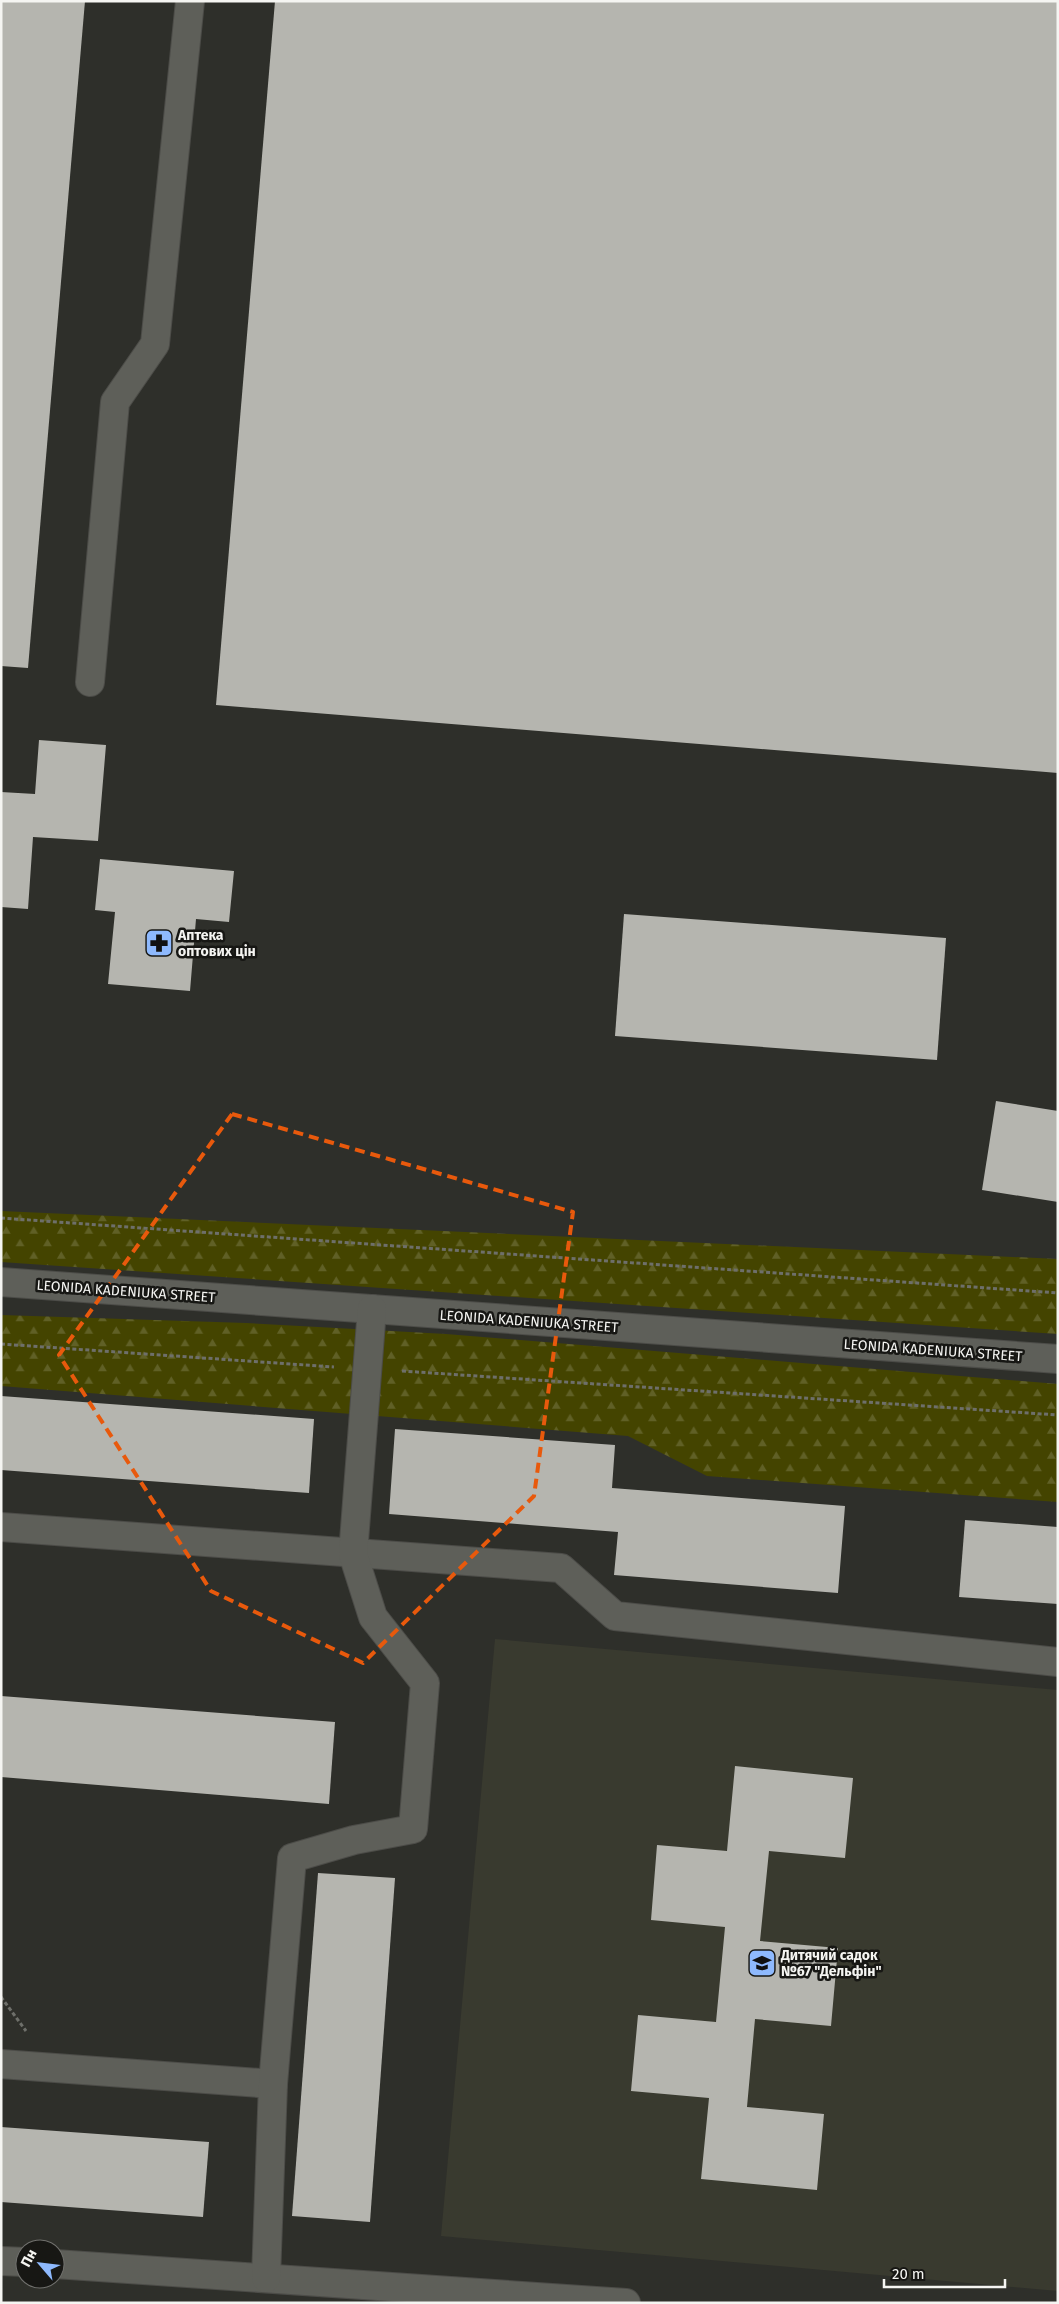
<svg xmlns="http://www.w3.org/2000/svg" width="1059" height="2304" font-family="'Fira Sans',sans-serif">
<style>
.built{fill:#393a2f}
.forest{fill:url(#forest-firs)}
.building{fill:#b5b5af}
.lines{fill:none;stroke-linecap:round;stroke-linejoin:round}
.minor-casing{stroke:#4c4c48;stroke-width:30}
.path{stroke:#6e6f6a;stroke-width:3;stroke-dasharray:4 2.5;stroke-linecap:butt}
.minor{stroke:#5e5f59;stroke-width:28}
.marked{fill:none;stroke:#e8590c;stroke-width:4;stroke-dasharray:10 6;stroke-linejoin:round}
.labels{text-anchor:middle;stroke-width:5;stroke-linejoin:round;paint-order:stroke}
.poi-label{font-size:14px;font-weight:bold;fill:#f5f5f2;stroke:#171714;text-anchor:start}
.street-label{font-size:14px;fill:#f5f5f2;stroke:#171714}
</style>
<defs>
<pattern id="forest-firs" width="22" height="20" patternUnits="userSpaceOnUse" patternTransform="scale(1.25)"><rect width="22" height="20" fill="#440"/><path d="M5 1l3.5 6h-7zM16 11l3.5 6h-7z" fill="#606026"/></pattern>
</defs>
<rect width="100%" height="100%" fill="#2e2f2a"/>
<polygon class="built" points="495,1639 1058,1690 1058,2291 441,2236"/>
<g class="forest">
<polygon points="1,1211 1058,1259 1058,1334 1,1262"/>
<polygon points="1,1315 246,1323 446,1334 1058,1384 1058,1502 707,1476 628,1436 1,1386"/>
</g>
<g class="building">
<polygon points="1,1 85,1 28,668 1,666"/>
<polygon points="275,1 1058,1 1058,773 216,705"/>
<polygon points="39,740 106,745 98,841 33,837 28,909 1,907 1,792 35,794"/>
<polygon points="100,859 234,871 229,922 196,919 190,991 108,984 115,912 95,910"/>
<polygon points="624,914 946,938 937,1060 615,1036"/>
<polygon points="996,1101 1058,1111 1058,1202 982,1190"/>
<polygon points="1,1396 314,1419 309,1493 1,1470"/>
<polygon points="395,1429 615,1445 612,1488 845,1506 838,1593 614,1575 618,1532 389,1514"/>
<polygon points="965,1520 1058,1527 1058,1604 959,1597"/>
<polygon points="1,1696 335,1722 329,1804 1,1777"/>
<polygon points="735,1766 853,1778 845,1858 769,1851 760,1941 838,1948 831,2026 755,2019 747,2107 824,2114 817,2190 701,2179 709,2098 631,2091 638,2015 716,2022 725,1927 651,1920 657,1845 727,1851"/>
<polygon points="318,1873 395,1878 370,2222 292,2216"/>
<polygon points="1,2127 209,2142 203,2217 1,2202"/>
</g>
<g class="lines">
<g class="minor-casing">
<g id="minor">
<polyline points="90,682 115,402 155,344 190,1"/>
<polyline points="1,1282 1058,1359"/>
<polyline points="1,1527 561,1568 615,1616 1058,1662"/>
<polyline points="1,2064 273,2084"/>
<polyline points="1,2261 25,2262"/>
<polyline points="55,2264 626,2303"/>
<polyline points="266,2278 273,2084 292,1858 354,1840 413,1829 425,1683 373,1617 353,1554 372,1309"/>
</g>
</g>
<g class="path">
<polyline points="1,1218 1058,1293"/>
<polyline points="1,1344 334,1367"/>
<polyline points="402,1371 1058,1415"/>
<polyline points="1,1997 26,2031"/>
</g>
<use href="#minor" class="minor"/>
</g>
<path class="marked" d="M 232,1114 L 573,1212 L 534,1496 L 363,1663 L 211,1591 L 59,1355 Z"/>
<defs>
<g id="pharmacy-square" transform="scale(1.4375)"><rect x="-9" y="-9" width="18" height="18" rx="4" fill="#8eb9fd" stroke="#171714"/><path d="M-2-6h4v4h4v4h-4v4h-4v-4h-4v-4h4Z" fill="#111"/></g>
<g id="school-square" transform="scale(1.4375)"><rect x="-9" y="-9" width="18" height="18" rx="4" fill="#8eb9fd" stroke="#171714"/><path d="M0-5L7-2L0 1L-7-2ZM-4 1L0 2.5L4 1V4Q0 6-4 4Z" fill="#111"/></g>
</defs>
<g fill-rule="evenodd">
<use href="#pharmacy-square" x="159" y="943"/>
<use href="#school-square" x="762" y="1963"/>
</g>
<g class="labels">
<g class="poi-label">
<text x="178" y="940">Аптека<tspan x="178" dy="16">оптових цін</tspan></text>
<text x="781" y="1960">Дитячий садок<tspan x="781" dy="16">№67 "Дельфін"</tspan></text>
</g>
<g class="street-label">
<text transform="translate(126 1291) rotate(4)" y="5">LEONIDA KADENIUKA STREET</text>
<text transform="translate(529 1321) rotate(4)" y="5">LEONIDA KADENIUKA STREET</text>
<text transform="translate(933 1350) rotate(4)" y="5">LEONIDA KADENIUKA STREET</text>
</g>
</g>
<rect width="1059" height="2304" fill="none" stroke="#f5f5f2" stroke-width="5"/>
<g transform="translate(40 2264) rotate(298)"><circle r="24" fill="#171714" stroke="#70706d"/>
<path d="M0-4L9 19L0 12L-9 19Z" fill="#8eb9fd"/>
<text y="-8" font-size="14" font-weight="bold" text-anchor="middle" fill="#f5f5f2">Пн</text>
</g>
<path d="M884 2279v8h121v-8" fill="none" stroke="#f5f5f2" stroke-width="2.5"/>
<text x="892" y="2279" font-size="15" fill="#f5f5f2" stroke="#171714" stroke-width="4" paint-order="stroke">20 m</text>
</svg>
